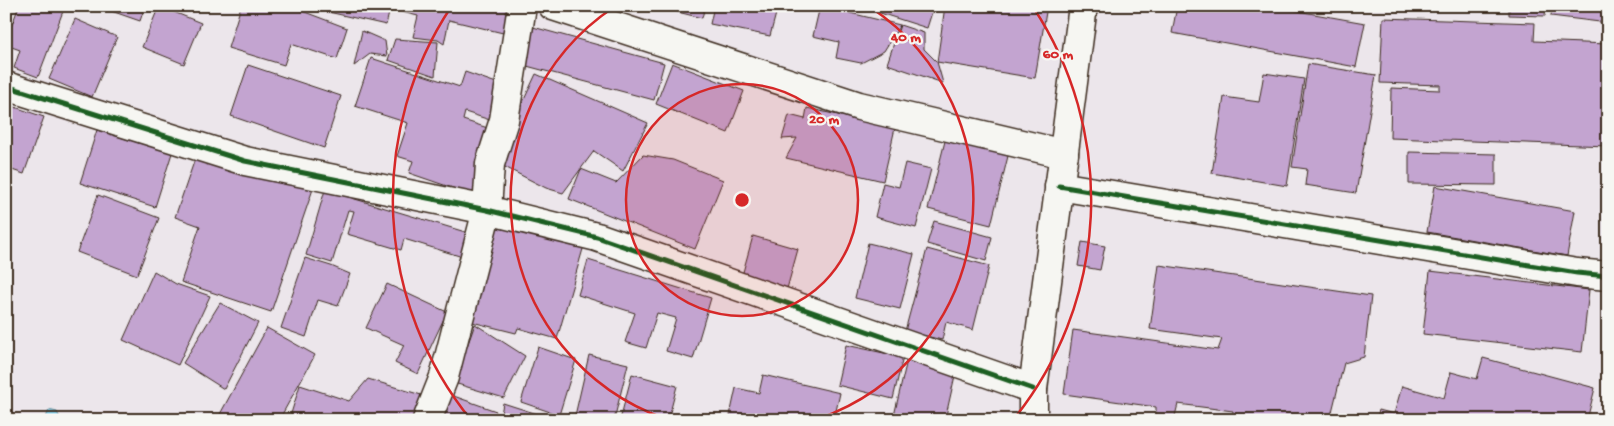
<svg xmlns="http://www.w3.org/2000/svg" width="1614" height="426" font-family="'Gochi Hand',sans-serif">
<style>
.water{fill:#8dd5ef;stroke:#6c919b}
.building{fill:#c3a4d0;stroke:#3b2a1e}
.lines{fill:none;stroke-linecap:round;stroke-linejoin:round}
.street-casing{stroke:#3b2a1e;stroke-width:31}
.street{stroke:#f6f6f2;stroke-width:28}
.cycleway-casing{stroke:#f6f6f2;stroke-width:8}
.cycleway{stroke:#1b5e20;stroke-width:5}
.ring{fill:none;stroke:#d62828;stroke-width:2.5}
.centre{fill:#d62828;stroke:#f6f6f2;stroke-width:2.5}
.ring-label{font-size:15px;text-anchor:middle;font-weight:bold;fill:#d62828;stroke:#f6f6f2;stroke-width:4.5;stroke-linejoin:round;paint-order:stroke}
</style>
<rect width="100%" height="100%" fill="#ece6eb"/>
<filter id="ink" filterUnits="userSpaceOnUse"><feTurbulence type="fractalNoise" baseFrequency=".02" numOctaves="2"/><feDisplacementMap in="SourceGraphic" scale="10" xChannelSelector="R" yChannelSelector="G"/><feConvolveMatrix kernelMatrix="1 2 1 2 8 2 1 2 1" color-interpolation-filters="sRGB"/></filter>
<g filter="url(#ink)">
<polygon class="water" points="49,410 57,412 61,420 45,420"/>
<g class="building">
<polygon points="19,6 65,6 38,77 14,68 20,50 6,45 6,40"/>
<polygon points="97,6 145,6 140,21"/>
<polygon points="159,6 201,23 184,64 142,47"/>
<polygon points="241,6 289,6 347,28 337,59 291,44 284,65 228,48"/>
<polygon points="302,6 509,6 503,33 449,20 444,44 438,40 413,37 418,16 390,9 386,25"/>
<polygon points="653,6 705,6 702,18"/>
<polygon points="714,6 778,6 770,36 710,24"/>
<polygon points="820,6 821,6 900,25 884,51 861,63 836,58 839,42 813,36"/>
<polygon points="858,6 934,6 927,28"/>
<polygon points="945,6 1047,6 1035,78 937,62"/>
<polygon points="1177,6 1269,6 1365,23 1356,67 1172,33"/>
<polygon points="1383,6 1497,6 1496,10"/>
<polygon points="1509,6 1546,6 1545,16 1509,15"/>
<polygon points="1552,6 1608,6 1608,23 1551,16"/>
<polygon points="1383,18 1535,23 1534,41 1608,44 1608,146 1390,138 1391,88 1440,90 1440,85 1380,83"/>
<polygon points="75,19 117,37 92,97 49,79"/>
<polygon points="900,25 924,33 924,49 937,62 943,83 887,64"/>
<polygon points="533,27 664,63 654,100 523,65"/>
<polygon points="362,31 385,41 387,56 370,54 354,66"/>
<polygon points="395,39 438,42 435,76 388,60"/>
<polygon points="371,58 460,87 465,72 502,85 490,120 465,112 463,120 497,131 476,196 409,173 413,161 397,156 408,123 355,106"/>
<polygon points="672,63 744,91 728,133 656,104"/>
<polygon points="1308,64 1376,75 1356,193 1305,185 1307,169 1292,167"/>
<polygon points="248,65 341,96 324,148 231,116"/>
<polygon points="1264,73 1304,79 1287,186 1212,173 1224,97 1259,102"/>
<polygon points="536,74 648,123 623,171 594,151 563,193 546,188 495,162"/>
<polygon points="6,104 44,117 24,174 6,168"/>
<polygon points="807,108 895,128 883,181 786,158 797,138 782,139 789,115 805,119"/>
<polygon points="97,130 172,153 155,207 80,183"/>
<polygon points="946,137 1009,152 991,225 928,209"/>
<polygon points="198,150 313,189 271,312 181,282 200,226 175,217"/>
<polygon points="1409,152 1496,154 1496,185 1409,184"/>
<polygon points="643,155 673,160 723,180 695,249 569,199 581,169 616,183"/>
<polygon points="905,163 931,169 916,228 875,217 883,183 899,187"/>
<polygon points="1435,186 1575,211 1567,256 1427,232"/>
<polygon points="325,190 472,234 466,258 404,239 401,250 347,234 354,211 348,210 332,263 306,255"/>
<polygon points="98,195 159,218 137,275 77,252"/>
<polygon points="494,216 585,242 557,339 518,328 516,333 472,322"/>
<polygon points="934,221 992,237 986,261 927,244"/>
<polygon points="753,236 798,249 785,296 740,283"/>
<polygon points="1082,242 1105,246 1100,270 1078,266"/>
<polygon points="868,243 914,254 900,309 855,298"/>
<polygon points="927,249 989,266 973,330 946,322 942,340 905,331"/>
<polygon points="305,258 331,266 350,274 338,306 318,300 306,337 281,328"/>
<polygon points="588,260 711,298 693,359 666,351 676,318 657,313 646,348 625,342 635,313 578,295"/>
<polygon points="1159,265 1371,296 1364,357 1344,363 1330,420 1232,420 1233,411 1178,404 1174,420 1156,420 1156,407 1064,394 1073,330 1218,350 1222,339 1150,329"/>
<polygon points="154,271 176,284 210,296 178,365 123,340"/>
<polygon points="1430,271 1589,290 1582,352 1423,334"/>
<polygon points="387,284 447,312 418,374 395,363 404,345 366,328"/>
<polygon points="220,303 258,323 224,389 183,363"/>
<polygon points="475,324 525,356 504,398 454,383"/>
<polygon points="267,328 315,355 279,420 225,420 219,416"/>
<polygon points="846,345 903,357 893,399 837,385"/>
<polygon points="538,347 576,360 559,415 521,402"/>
<polygon points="589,355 628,364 614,420 574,420"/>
<polygon points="1483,358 1595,388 1587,420 1376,420 1379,410 1394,414 1402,386 1444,398 1451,372 1477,379"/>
<polygon points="907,360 956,371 945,420 893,420"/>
<polygon points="632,374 677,386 668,420 620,420"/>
<polygon points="763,375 840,393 834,420 729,420 736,388 759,393"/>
<polygon points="368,379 428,397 421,420 289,420 300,385 349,401"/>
<polygon points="448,394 496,411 493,420 439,420"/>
<polygon points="503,403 556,420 500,420"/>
<polygon points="1070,416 1095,420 1069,420"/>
</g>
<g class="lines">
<g class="street-casing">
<g id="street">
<polyline points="553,6 859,106 1064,154"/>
<polyline points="6,86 245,161 487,210 597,237 1033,389"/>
<polyline points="1059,186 1577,273 1608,276"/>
<polyline points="427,420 444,377 487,210 490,164 504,120 522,6"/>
<polyline points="1033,420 1033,389 1083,6"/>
</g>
</g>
<use href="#street" class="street"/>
<g class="cycleway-casing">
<g id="cycleway">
<polyline points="6,86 245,161 487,210 597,237 1033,389"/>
<polyline points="1059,186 1577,273 1608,276"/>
</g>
</g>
<use href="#cycleway" class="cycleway"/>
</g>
</g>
<circle cx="742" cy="200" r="116" fill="#d62828" fill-opacity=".12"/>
<g class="ring">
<circle cx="742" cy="200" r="116"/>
<path d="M666 419A232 232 0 0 1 614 7M870 7A232 232 0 0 1 818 419"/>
<path d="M471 420A349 349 0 0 1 451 7M1033 7A349 349 0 0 1 1013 420"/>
</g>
<circle cx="742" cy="200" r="8" class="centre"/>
<g class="ring-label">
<text x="906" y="41">40 m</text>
<text x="1058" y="58">60 m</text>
<text x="824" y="123">20 m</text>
</g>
<rect width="1614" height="426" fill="none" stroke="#f6f6f2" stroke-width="25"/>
<rect x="12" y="12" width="1589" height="401" fill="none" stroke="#3b2a1e" stroke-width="2" filter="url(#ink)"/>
</svg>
